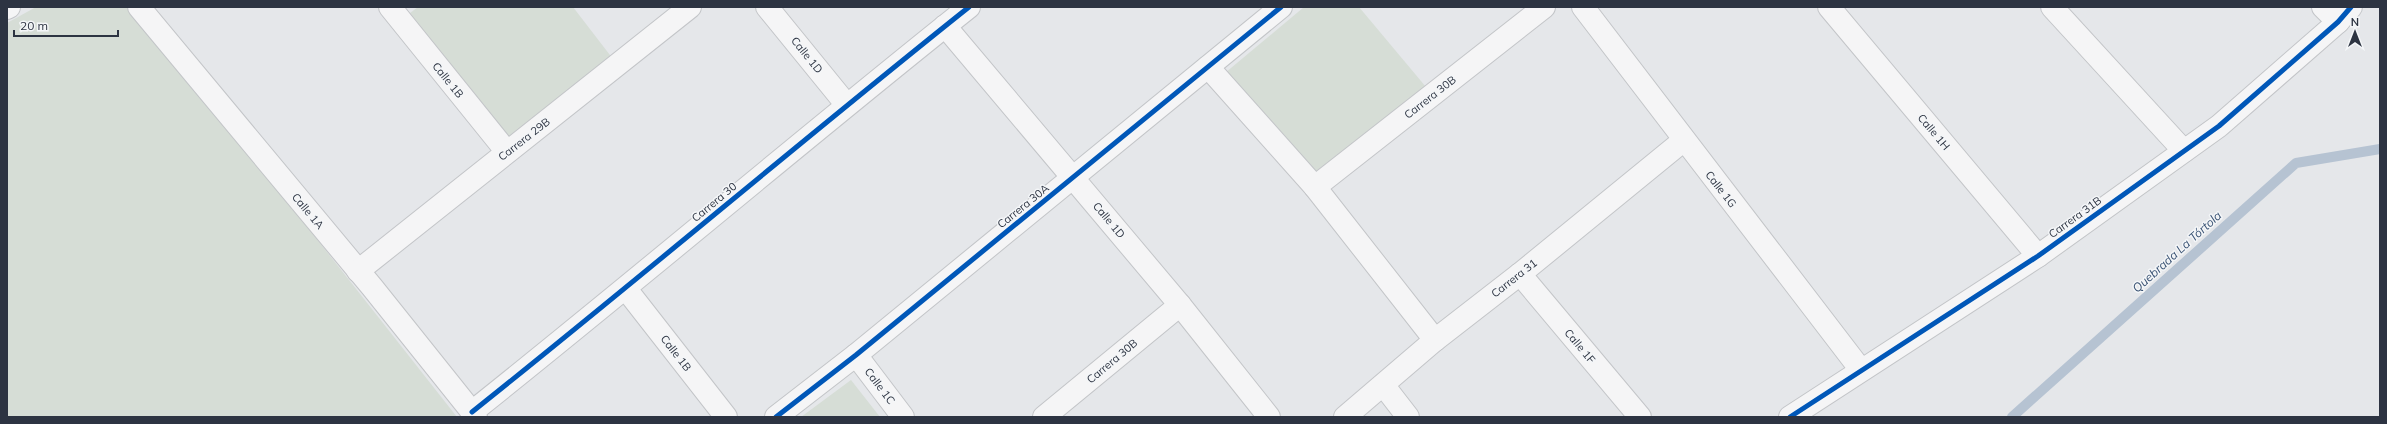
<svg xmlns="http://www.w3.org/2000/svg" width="2387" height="424" font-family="Mulish,sans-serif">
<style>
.green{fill:#d6ddd6}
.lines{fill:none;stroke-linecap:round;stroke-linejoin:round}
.stream{stroke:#b6c3d2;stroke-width:10}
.minor-casing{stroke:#c3c5c8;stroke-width:24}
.minor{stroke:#f5f5f6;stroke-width:22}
.cycleway-casing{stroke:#f4f6f8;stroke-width:8}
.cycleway{stroke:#0057b8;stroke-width:5}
.labels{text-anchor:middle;stroke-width:3;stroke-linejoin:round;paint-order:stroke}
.street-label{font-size:11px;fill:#2d3442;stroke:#f4f6f8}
.water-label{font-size:12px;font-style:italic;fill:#395273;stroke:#f4f6f8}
</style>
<rect width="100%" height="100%" fill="#e5e7ea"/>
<g class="green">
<polygon points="36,7 134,7 457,417 7,417 7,23"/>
<polygon points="418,7 573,7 613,59 508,145 410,13"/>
<polygon points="1304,7 1359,7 1426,87 1316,176 1225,73"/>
<polygon points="851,380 880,417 801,417"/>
</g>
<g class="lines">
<polyline class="stream" points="2012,417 2296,163 2380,149"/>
<g class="minor-casing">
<g id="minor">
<polyline points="139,7 372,287 476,417"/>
<polyline points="390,7 507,152"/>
<polyline points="767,7 846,104"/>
<polyline points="1583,7 1861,370"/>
<polyline points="1829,7 2038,256"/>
<polyline points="2052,7 2184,151"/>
<polyline points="2323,7 2338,22"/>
<polyline points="7,8 9,7"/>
<polyline points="945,26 1180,305 1269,417"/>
<polyline points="1208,67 1315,187 1435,340"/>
<polyline points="1315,187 1544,7"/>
<polyline points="358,271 690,7"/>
<polyline points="1520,274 1640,417"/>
<polyline points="626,289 726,417"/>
<polyline points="856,355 903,417"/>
<polyline points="1384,386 1408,417"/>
<path d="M 472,412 C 639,279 802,140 969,7"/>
<polyline points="776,417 856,355 1281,7"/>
<polyline points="1044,417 1180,305"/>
<polyline points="1345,417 1435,340 1520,274 1684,140"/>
<polyline points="1790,417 2038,256 2219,126 2338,22 2351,7"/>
</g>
</g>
<use href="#minor" class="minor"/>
<g class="cycleway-casing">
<g id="cycleway">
<path d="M 472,412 C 639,279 802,140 969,7"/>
<polyline points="776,417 856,355 1281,7"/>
<polyline points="1790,417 2038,256 2219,126 2338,22 2351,7"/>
</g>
</g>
<use href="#cycleway" class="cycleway"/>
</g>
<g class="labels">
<g class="street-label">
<text transform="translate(807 55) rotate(51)" y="4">Calle 1D</text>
<text transform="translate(448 80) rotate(51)" y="4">Calle 1B</text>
<text transform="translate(1430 97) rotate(-38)" y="4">Carrera 30B</text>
<text transform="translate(1934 132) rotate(50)" y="4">Calle 1H</text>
<text transform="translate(524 139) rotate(-38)" y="4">Carrera 29B</text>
<text transform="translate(1721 189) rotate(52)" y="4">Calle 1G</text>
<text transform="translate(714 202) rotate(-40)" y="4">Carrera 30</text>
<text transform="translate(1023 206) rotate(-39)" y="4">Carrera 30A</text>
<text transform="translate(308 211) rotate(50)" y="4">Calle 1A</text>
<text transform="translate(2075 217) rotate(-36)" y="4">Carrera 31B</text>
<text transform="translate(1109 220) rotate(50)" y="4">Calle 1D</text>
<text transform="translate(1514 278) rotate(-38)" y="4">Carrera 31</text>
<text transform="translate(1580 346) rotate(50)" y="4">Calle 1F</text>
<text transform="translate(676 353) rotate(52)" y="4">Calle 1B</text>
<text transform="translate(1112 361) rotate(-40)" y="4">Carrera 30B</text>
<text transform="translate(880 386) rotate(53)" y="4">Calle 1C</text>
</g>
<g class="water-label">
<text transform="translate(2177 252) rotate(-42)" y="4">Quebrada La Tórtola</text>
</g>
</g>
<rect width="2387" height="424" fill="none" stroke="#2d3442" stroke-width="16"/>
<g transform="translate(2355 32)" stroke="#f4f6f8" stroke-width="3" paint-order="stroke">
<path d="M0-3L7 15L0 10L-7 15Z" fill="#2d3442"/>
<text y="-6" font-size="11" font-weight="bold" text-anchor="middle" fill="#2d3442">N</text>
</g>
<path d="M14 30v6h104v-6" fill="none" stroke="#2d3442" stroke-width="2"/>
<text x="20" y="30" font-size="12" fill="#2d3442" stroke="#f4f6f8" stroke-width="3" paint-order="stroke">20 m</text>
</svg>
